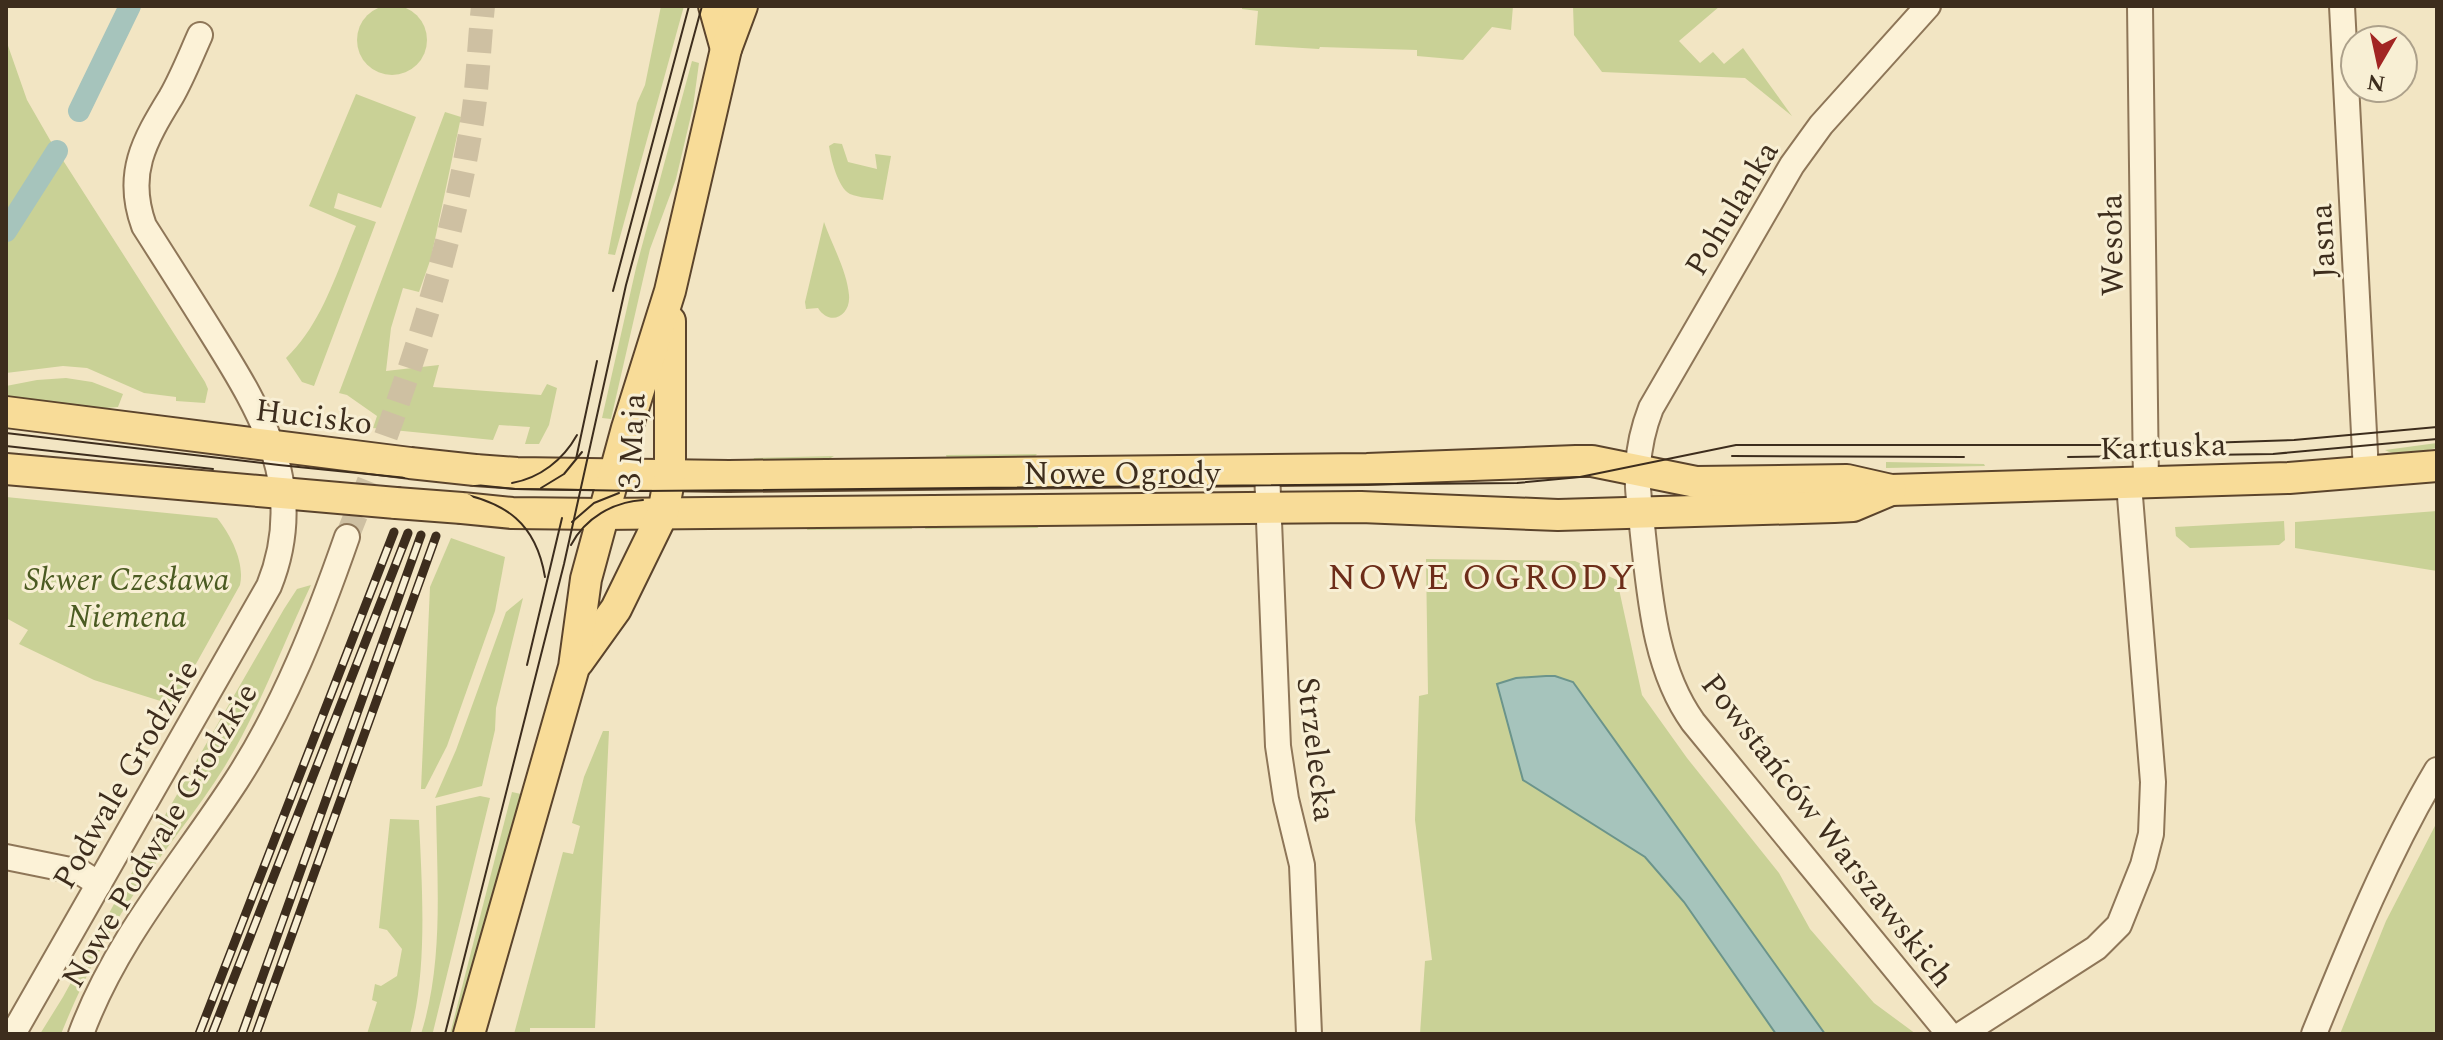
<svg xmlns="http://www.w3.org/2000/svg" width="2443" height="1040" font-family="Spectral,serif">
<style>
.green{fill:#c9d196}
.water{fill:#a6c4bc;stroke:#6b948b;stroke-width:2}
.lines{fill:none;stroke-linecap:round;stroke-linejoin:round}
.canal{stroke:#a6c4bc;stroke-width:22}
.minor-tunnel{stroke:#cec0a2;stroke-width:24;stroke-dasharray:24 12;stroke-linecap:butt}
.minor-casing{stroke:#8e7658;stroke-width:28}
.major-casing{stroke:#5b442c;stroke-width:34}
.minor{stroke:#fcf2d7;stroke-width:24}
.major{stroke:#f8dc98;stroke-width:30}
.tram{stroke:#3d2d1d;stroke-width:2}
.rail-casing{stroke:#3d2d1d;stroke-width:9}
.rail{stroke:#f8efd4;stroke-width:6;stroke-dasharray:18;stroke-linecap:butt}
.major-bridge-casing{stroke:#5b442c;stroke-width:34;stroke-linecap:butt}
.major-bridge{stroke:#f8dc98;stroke-width:30}
.labels{text-anchor:middle;stroke-width:6;stroke-linejoin:round;paint-order:stroke}
.street-label{font-size:32px;fill:#3d2d1d;stroke:#f8efd4}
.park-label{font-size:32px;font-style:italic;fill:#4b5b22;stroke:#f8efd4}
.quarter-label{font-size:36px;letter-spacing:2px;fill:#6d2d19;stroke:#f8efd4}
</style>
<rect width="100%" height="100%" fill="#f2e5c3"/>
<g class="green">
<circle cx="392" cy="40" r="35"/>
<polygon points="661,6 684,6 615,255 608,254 637,103 645,85"/>
<polygon points="1242,6 1513,6 1511,30 1492,27 1463,60 1417,56 1417,50 1320,47 1319,49 1255,45 1258,11 1242,9"/>
<polygon points="1573,6 1720,6 1679,41 1700,63 1713,52 1724,64 1743,48 1792,116 1745,78 1602,72 1574,35"/>
<polygon points="6,40 27,100 50,140 205,382 208,389 205,403 176,401 176,397 144,393 87,368 63,366 6,373"/>
<polygon points="692,61 699,63 693,107 676,179 650,249 611,419 602,418 636,268"/>
<path d="M 356,94 L 416,117 L 381,208 L 338,193 L 334,208 L 376,222 L 314,386 L 302,382 L 286,358 C 322,324 337,271 356,226 L 309,206 Z"/>
<polygon points="445,112 461,117 431,258 419,292 403,288 391,328 386,371 439,365 433,387 541,395 547,384 557,388 549,425 539,444 525,444 530,427 499,425 493,440 373,428 377,416 347,395 339,393"/>
<path d="M 834,143 L 842,144 L 848,162 L 877,169 L 875,154 L 891,156 L 883,200 C 873,198 859,198 850,194 C 838,188 831,159 829,146 Z"/>
<path d="M 824,222 C 832,245 847,271 849,295 C 851,316 830,327 818,308 L 806,309 L 805,302 Z"/>
<polygon points="66,378 92,382 123,394 118,407 81,410 6,398 6,386 37,380"/>
<path d="M 2437,443 L 2437,448 C 2421,451 2399,458 2385,450 Z"/>
<polygon points="1037,454 1029,463 948,462 946,455"/>
<polygon points="834,456 819,465 751,466 754,458"/>
<polygon points="1886,462 1984,464 1985,466 1886,468"/>
<path d="M 6,497 L 217,518 C 231,535 245,563 240,585 L 173,705 L 94,680 L 19,644 L 28,630 L 6,618 Z"/>
<polygon points="2437,511 2437,571 2295,548 2295,522"/>
<polygon points="927,521 1036,522 1038,528 925,529"/>
<polygon points="2284,521 2285,540 2279,545 2190,548 2176,536 2175,527"/>
<polygon points="808,523 912,526 912,529 807,530"/>
<polygon points="451,538 505,557 495,611 447,746 425,789 421,789 430,587"/>
<polygon points="1426,559 1575,561 1617,580 1642,695 1687,758 1779,873 1810,929 1874,1003 1916,1034 1420,1034 1425,961 1432,960 1415,820 1419,696 1428,694"/>
<path d="M 311,585 C 282,646 260,708 225,766 C 197,811 163,851 134,894 C 104,938 81,985 61,1034 L 40,1034 L 63,997 L 119,895 L 284,609 L 297,589 Z"/>
<polygon points="523,598 496,708 495,730 482,786 435,798 456,750 506,612"/>
<polygon points="603,731 609,731 595,1028 530,1028 530,1034 514,1034 563,852 573,854 580,826 572,823 584,777"/>
<polygon points="512,792 521,794 454,1034 450,1034"/>
<path d="M 480,796 L 490,798 L 433,1032 L 432,1034 L 421,1034 C 444,962 437,881 436,806 Z"/>
<path d="M 390,819 L 419,820 C 422,887 428,969 410,1034 L 367,1034 L 377,1002 L 372,1000 L 375,984 L 381,986 L 397,976 L 402,949 L 387,930 L 379,928 Z"/>
<polygon points="2437,822 2437,1034 2340,1034 2386,921"/>
</g>
<polygon class="water" points="1546,676 1555,676 1573,682 1825,1034 1776,1034 1684,902 1645,857 1523,780 1497,684 1516,678"/>
<g class="lines">
<g class="canal">
<polyline points="79,111 130,6"/>
<polyline points="6,231 57,151"/>
</g>
<path class="minor-tunnel" d="M 347,537 C 401,403 449,264 472,122 C 478,84 479,44 483,6"/>
<g class="minor-casing">
<g id="minor">
<path d="M 1928,6 L 1821,125 L 1792,165 L 1651,408 C 1644,426 1639,447 1638,467 C 1636,489 1641,513 1643,535 C 1650,598 1655,669 1693,722 L 1949,1034"/>
<polyline points="2140,6 2146,484"/>
<polyline points="2342,6 2366,472"/>
<polyline points="1267,471 1278,746 1286,799 1302,865 1309,1034"/>
<polyline points="6,857 80,872 99,884"/>
<path d="M 13,1034 L 269,586 C 308,489 263,415 213,335 C 190,298 167,262 144,226 C 125,174 144,141 171,97 C 182,78 191,55 200,35"/>
<path d="M 81,1034 C 116,939 182,864 236,781 C 284,707 318,620 347,537"/>
<polyline points="1962,1034 2096,948 2119,925 2143,865 2151,834 2153,782 2129,484"/>
<path d="M 2314,1034 C 2351,943 2387,854 2437,770"/>
</g>
</g>
<g class="major-casing">
<g id="major">
<polyline points="714,6 726,49"/>
<polyline points="6,412 410,463"/>
<polyline points="6,469 396,503"/>
<polyline points="475,470 517,473 729,476 1367,469 1576,461 1592,461 1696,482 1847,480 1891,490 2289,478 2437,466"/>
<polyline points="462,508 512,513 601,514 1361,507 1558,515 1834,507 1853,506 1891,490"/>
<polyline points="578,662 616,609 663,513 670,475 670,321"/>
<polyline points="469,1034 574,667 586,579 627,428 670,291 726,49 742,6"/>
</g>
</g>
<use href="#minor" class="minor"/>
<use href="#major" class="major"/>
<g class="tram">
<polyline points="613,291 689,6"/>
<polyline points="6,433 279,465 515,489 642,491 1517,483 1580,477 1736,445 2145,445 2294,440 2437,427"/>
<polyline points="6,446 213,469"/>
<polyline points="1732,456 1964,457"/>
<polyline points="2068,457 2273,454 2437,439"/>
<polyline points="576,459 597,361"/>
<path d="M 512,483 C 540,478 563,460 577,435"/>
<polyline points="541,488 564,474 582,452"/>
<path d="M 454,492 C 506,502 536,523 545,577"/>
<polyline points="572,522 594,503 619,493"/>
<path d="M 571,545 C 585,518 613,502 643,500"/>
<polyline points="527,665 562,518"/>
<polyline points="445,1034 564,564 626,285 702,6"/>
</g>
<g class="rail-casing">
<g id="rail">
<polyline points="199,1034 394,532"/>
<polyline points="212,1034 408,533"/>
<polyline points="242,1034 421,535"/>
<polyline points="256,1034 436,536"/>
</g>
</g>
<use href="#rail" class="rail"/>
<g class="major-bridge-casing">
<g id="major-bridge">
<polyline points="410,463 475,470"/>
<polyline points="396,503 462,508"/>
</g>
</g>
<use href="#major-bridge" class="major-bridge"/>
</g>
<g class="labels">
<g class="street-label">
<text transform="translate(1731 208) rotate(-59)" y="11">Pohulanka</text>
<text transform="translate(2322 241) rotate(-93)" y="11">Jasna</text>
<text transform="translate(2111 245) rotate(-91)" y="11">Wesoła</text>
<text transform="translate(314 416) rotate(7)" y="11">Hucisko</text>
<text transform="translate(631 441) rotate(-87)" y="11">3 Maja</text>
<text transform="translate(2163 446) rotate(-2)" y="11">Kartuska</text>
<text x="1122" y="484">Nowe Ogrody</text>
<text transform="translate(1317 749) rotate(83)" y="11">Strzelecka</text>
<text transform="translate(125 774) rotate(-60)" y="11">Podwale Grodzkie</text>
<text transform="translate(1828 830) rotate(52)" y="11">Powstańców Warszawskich</text>
<text transform="translate(159 835) rotate(-59)" y="11">Nowe Podwale Grodzkie</text>
</g>
<g class="park-label">
<text x="127" y="590">Skwer Czesława<tspan x="127" dy="37">Niemena</tspan></text>
</g>
<g class="quarter-label">
<text x="1482" y="589">NOWE OGRODY</text>
</g>
</g>
<rect width="2443" height="1040" fill="none" stroke="#3d2d1d" stroke-width="16"/>
<g transform="translate(2379 64) rotate(189)"><circle r="38" fill="#f8efd4" stroke="#ada18b" stroke-width="2"/>
<path d="M0-6L14 30L0 20L-14 30Z" fill="#a22523"/>
<text y="-12" font-size="22" font-weight="bold" text-anchor="middle" fill="#3d2d1d">N</text>
</g>
</svg>
